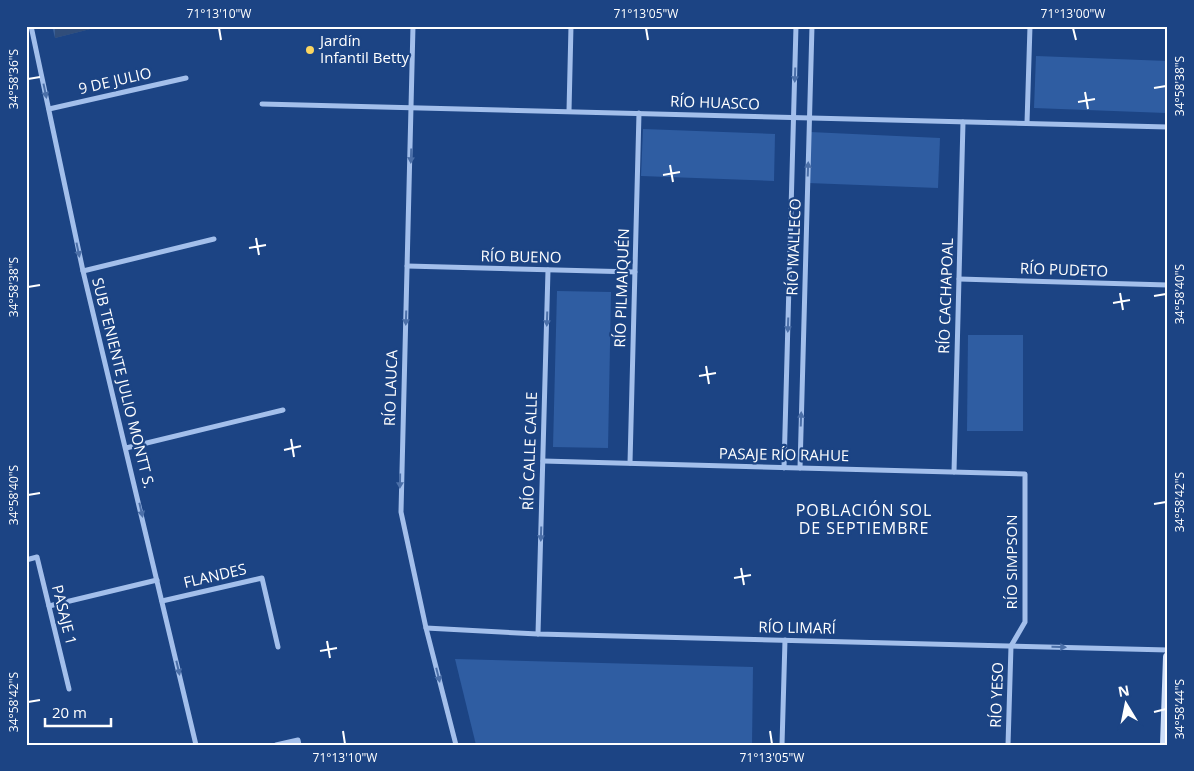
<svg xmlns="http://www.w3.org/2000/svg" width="1194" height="771" font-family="'Open Sans',sans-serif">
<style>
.green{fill:#2f5da2}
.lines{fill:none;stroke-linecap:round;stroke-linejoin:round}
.minor{stroke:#a3bfeb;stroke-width:5}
.secondary{stroke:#cedef8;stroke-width:10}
.wall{fill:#3a5f96}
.shaded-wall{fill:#304d7a}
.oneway{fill:#4b6fa8}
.ticks{fill:none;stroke:#fff;stroke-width:2}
.poi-dot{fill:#fbd660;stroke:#1c4484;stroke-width:2}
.labels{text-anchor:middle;stroke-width:4.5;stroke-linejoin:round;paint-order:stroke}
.poi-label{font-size:15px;fill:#fff;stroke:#1c4484;text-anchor:start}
.street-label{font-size:15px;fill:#fff;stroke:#1c4484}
.neighbourhood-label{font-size:16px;letter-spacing:1px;fill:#fff;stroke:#1c4484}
.neatline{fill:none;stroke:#fff;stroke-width:2}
.ticks-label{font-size:12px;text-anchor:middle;fill:#fff}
</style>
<rect width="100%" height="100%" fill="#1c4484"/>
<g class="green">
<polygon points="1036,56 1168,61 1166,113 1034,108"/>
<polygon points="643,129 775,134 774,181 641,176"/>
<polygon points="810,132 940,138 938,188 808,183"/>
<polygon points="557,291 611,292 608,448 553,447"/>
<polygon points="968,335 1023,335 1023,431 967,431"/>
<polygon points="455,659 753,667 752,745 476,745"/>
</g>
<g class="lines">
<g class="minor">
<polyline points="31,26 83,271 196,745"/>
<polyline points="413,26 401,512 426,628 456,745"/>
<polyline points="262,104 1168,127"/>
<polyline points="49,109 186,78"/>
<polyline points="569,111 571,26"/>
<polyline points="1027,123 1030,26"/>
<polyline points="407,266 635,272"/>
<polyline points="83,271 214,239"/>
<polyline points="959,279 1168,285"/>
<polyline points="126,448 283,410"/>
<polyline points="543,461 1025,474 1025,622 1011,646 1008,745"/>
<polyline points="630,463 639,113"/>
<polyline points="784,468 796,26"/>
<polyline points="800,468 812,26"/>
<polyline points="954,472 963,122"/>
<polyline points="26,560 37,557 69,689"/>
<polyline points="162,601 262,578 278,647"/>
<polyline points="49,606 157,580"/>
<polyline points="426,628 538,634 1168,650"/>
<polyline points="538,634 548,270"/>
<polyline points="276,745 298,740 299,745"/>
<polyline points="782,745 785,640"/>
</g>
<polyline class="secondary" points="1165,745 1168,657"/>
</g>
<polygon class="wall" points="52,26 102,26 55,38"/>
<polygon class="shaded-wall" points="55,26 102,26 55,38"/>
<defs><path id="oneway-solid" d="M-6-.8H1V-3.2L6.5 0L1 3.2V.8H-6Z" transform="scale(1.25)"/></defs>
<g class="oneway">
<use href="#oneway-solid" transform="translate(795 75) rotate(92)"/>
<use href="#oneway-solid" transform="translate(45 91) rotate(78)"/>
<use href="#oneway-solid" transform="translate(411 156) rotate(92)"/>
<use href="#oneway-solid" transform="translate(808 169) rotate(-88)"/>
<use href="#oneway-solid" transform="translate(78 250) rotate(78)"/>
<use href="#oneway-solid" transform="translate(406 318) rotate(92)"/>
<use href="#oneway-solid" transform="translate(547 319) rotate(92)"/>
<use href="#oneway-solid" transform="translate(788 325) rotate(92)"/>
<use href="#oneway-solid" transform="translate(801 419) rotate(-88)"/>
<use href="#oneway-solid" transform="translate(400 481) rotate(91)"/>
<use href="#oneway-solid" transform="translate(141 510) rotate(77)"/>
<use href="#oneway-solid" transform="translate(541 534) rotate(92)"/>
<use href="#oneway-solid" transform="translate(1059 647) rotate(1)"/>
<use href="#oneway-solid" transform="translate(178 668) rotate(77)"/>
<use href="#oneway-solid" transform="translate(438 675) rotate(76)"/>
</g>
<path class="ticks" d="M 219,28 L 221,40M 646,28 L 648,40M 1073,28 L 1076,40M 28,79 L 40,77M 1154,88 L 1166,86M 1085,92 L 1088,109M 1078,102 L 1095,99M 670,165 L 673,182M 663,175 L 680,172M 256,238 L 259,255M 249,248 L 266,245M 28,287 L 40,285M 1120,293 L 1123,310M 1154,296 L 1166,294M 1113,303 L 1130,300M 706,366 L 709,384M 699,376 L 716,373M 291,439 L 294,457M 284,450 L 301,446M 28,495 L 40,493M 1154,504 L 1166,502M 741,568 L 744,585M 734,578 L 751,575M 327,641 L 330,658M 320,651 L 337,648M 28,702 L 40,700M 1154,712 L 1166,709M 343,731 L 345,744M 770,731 L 772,744"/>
<circle class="poi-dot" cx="310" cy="50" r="5"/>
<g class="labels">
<g class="poi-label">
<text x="320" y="46">Jardín<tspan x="320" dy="17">Infantil Betty</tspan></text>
</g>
<g class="street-label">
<text transform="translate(115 81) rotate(-13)" y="5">9 DE JULIO</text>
<text transform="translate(715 103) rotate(2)" y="5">RÍO HUASCO</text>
<text transform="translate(794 247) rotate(-88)" y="5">RÍO MALLECO</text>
<text transform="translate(521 257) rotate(1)" y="5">RÍO BUENO</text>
<text transform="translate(1064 270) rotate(2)" y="5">RÍO PUDETO</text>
<text transform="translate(622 288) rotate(-88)" y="5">RÍO PILMAIQUÉN</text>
<text transform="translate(946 296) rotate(-88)" y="5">RÍO CACHAPOAL</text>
<text transform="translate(123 383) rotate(76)" y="5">SUB TENIENTE JULIO MONTT S.</text>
<text transform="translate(391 388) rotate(-88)" y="5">RÍO LAUCA</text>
<text transform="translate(530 451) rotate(-88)" y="5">RÍO CALLE CALLE</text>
<text transform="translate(784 455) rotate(1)" y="5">PASAJE RÍO RAHUE</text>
<text transform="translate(1012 562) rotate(-90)" y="5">RÍO SIMPSON</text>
<text transform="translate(215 576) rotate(-13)" y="5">FLANDES</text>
<text transform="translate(64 615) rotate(76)" y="5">PASAJE 1</text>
<text transform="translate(797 628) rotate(1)" y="5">RÍO LIMARÍ</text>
<text transform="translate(997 695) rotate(-88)" y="5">RÍO YESO</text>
</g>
<g class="neighbourhood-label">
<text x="864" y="516">POBLACIÓN SOL<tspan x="864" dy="18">DE SEPTIEMBRE</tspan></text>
</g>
</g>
<rect width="1194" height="771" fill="none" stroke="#1c4484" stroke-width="55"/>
<g transform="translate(1126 704) rotate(350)" stroke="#1c4484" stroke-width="4" paint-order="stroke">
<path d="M0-4L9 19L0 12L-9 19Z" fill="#ffffff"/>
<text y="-8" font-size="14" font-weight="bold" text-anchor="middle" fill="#ffffff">N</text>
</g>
<path d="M45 718v8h66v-8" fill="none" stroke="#ffffff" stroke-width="2.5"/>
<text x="52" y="718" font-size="15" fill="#ffffff" stroke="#1c4484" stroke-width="4" paint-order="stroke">20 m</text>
<rect x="28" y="28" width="1138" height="716" class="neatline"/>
<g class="ticks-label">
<text x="219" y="18">71°13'10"W</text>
<text x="646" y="18">71°13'05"W</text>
<text x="1073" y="18">71°13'00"W</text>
<text transform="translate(14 79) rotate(-90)" y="4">34°58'36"S</text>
<text transform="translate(1180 86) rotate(-90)" y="4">34°58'38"S</text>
<text transform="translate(14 287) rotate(-90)" y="4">34°58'38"S</text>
<text transform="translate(1180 294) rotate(-90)" y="4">34°58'40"S</text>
<text transform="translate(14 495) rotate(-90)" y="4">34°58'40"S</text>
<text transform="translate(1180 502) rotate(-90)" y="4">34°58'42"S</text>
<text transform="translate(14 702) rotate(-90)" y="4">34°58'42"S</text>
<text transform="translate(1180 709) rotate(-90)" y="4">34°58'44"S</text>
<text x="345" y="762">71°13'10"W</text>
<text x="772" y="762">71°13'05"W</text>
</g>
</svg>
